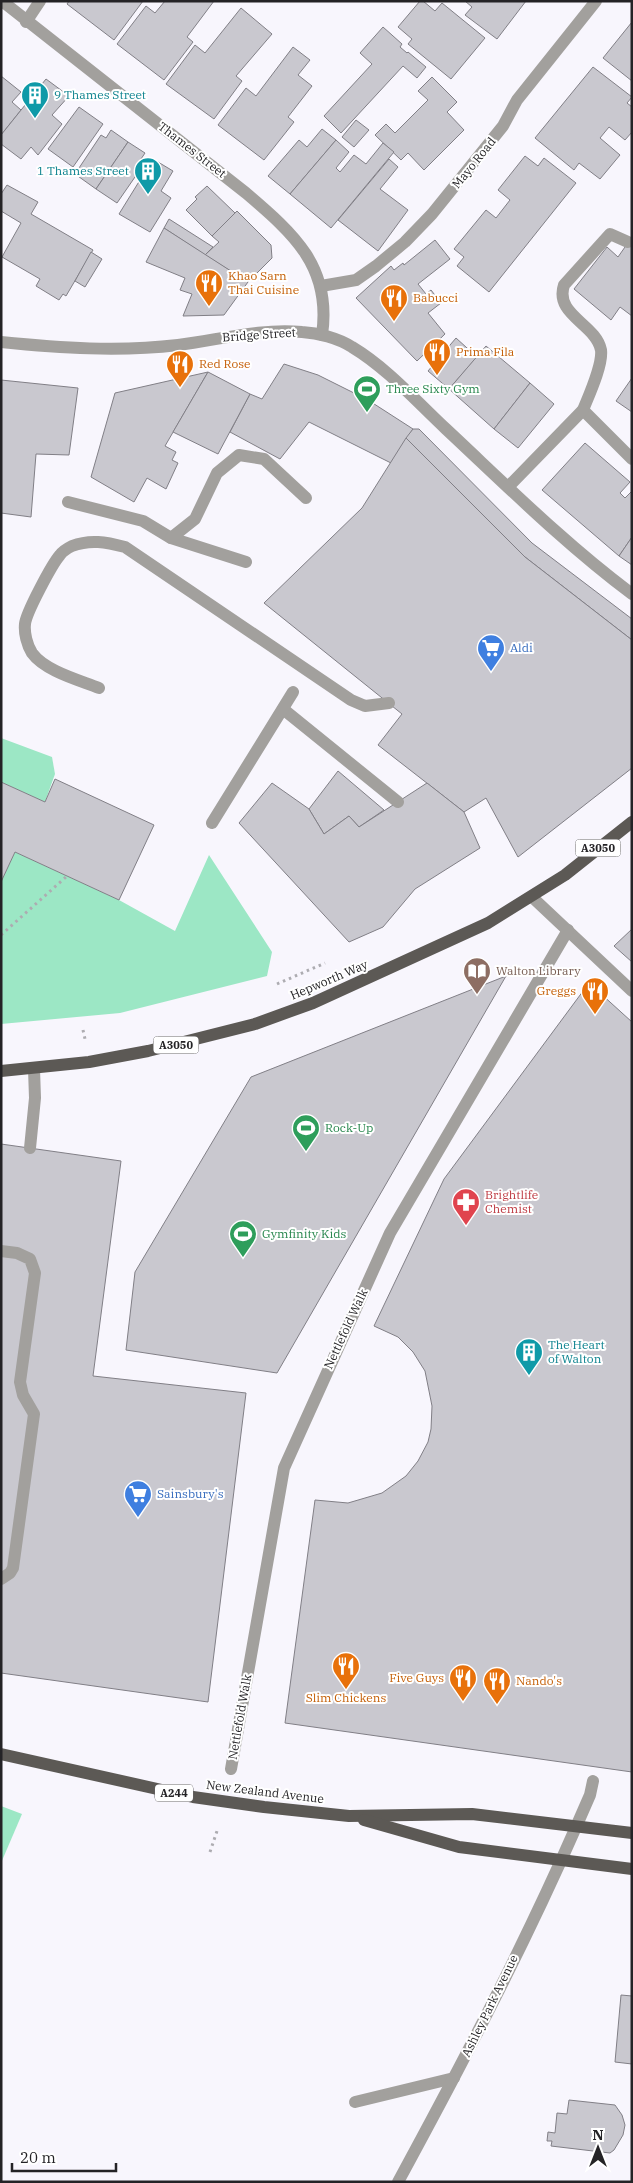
<svg xmlns="http://www.w3.org/2000/svg" width="633" height="2183" font-family="'IBM Plex Serif',serif">
<style>
.green{fill:#9ce7c5}
.building{fill:#c9c8cf;stroke:#817f86}
.lines{fill:none;stroke-linecap:round;stroke-linejoin:round}
.path{stroke:#adacb1;stroke-width:3;stroke-dasharray:2.5 4;stroke-linecap:butt}
.service{stroke:#a2a09d;stroke-width:12}
.pedestrian{stroke:#a2a09d;stroke-width:12}
.minor{stroke:#a2a09d;stroke-width:12}
.primary{stroke:#5c5955;stroke-width:12}
.labels{text-anchor:middle;stroke-width:4;stroke-linejoin:round;paint-order:stroke}
.shield{fill:#fff;stroke:#666567;stroke-width:1}
.shield-label{font-size:11px;font-weight:bold;fill:#242326}
.culture-label{font-size:12px;fill:#0d838f;stroke:#fff;text-anchor:start}
.street-label{font-size:12px;fill:#242326;stroke:#fff}
.food-label{font-size:12px;fill:#c56008;stroke:#fff;text-anchor:start}
.leisure-label{font-size:12px;fill:#27864d;stroke:#fff;text-anchor:start}
.shop-label{font-size:12px;fill:#366cbe;stroke:#fff;text-anchor:start}
.education-label{font-size:12px;fill:#785e54;stroke:#fff;text-anchor:start}
.health-label{font-size:12px;fill:#be3a42;stroke:#fff;text-anchor:start}
</style>
<rect width="100%" height="100%" fill="#f8f6fd"/>
<g class="green">
<polygon points="1,738 52,757 55,774 45,802 1,782"/>
<polygon points="15,852 119,900 175,931 209,855 272,952 267,976 120,1013 1,1024 1,882"/>
<polygon points="1,1806 22,1814 1,1863"/>
</g>
<g class="building">
<polygon points="69,1 143,1 114,40 67,4"/>
<polygon points="165,1 214,1 187,37 193,42 164,80 117,44 146,6 155,13"/>
<polygon points="420,1 423,1 435,11 442,3 485,38 451,79 408,44 412,39 398,27"/>
<polygon points="465,1 526,1 497,39 465,15 472,7"/>
<polygon points="241,8 272,34 236,76 242,81 214,119 166,84 195,45 205,53"/>
<polygon points="632,22 632,81 603,58"/>
<polygon points="383,27 402,44 400,47 407,53 408,52 426,67 417,78 403,66 341,133 324,116 372,64 360,53"/>
<polygon points="293,47 310,60 298,75 312,86 288,117 294,122 264,160 218,125 246,88 256,96"/>
<polygon points="593,67 632,97 627,103 632,107 632,132 625,140 609,127 600,138 620,155 600,179 579,163 574,170 535,138"/>
<polygon points="1,76 21,92 12,102 21,110 1,135"/>
<polygon points="432,77 457,102 447,112 464,130 424,170 408,153 401,160 375,135 386,124 395,133 428,100 418,91"/>
<polygon points="46,79 69,96 52,115 62,124 38,155 31,147 21,159 1,144 1,135"/>
<polygon points="79,107 103,124 73,167 48,149"/>
<polygon points="356,120 369,130 354,147 342,137"/>
<polygon points="322,129 336,140 290,194 268,176 299,140 307,147"/>
<polygon points="111,130 128,142 96,189 75,174 101,135 106,138"/>
<polygon points="336,140 349,152 336,168 340,172 354,155 366,164 383,143 394,152 331,228 290,194"/>
<polygon points="128,142 145,153 139,162 144,164 117,203 96,189"/>
<polygon points="525,156 538,166 544,158 576,183 489,292 457,266 464,257 454,249 486,210 496,218 510,200 498,190"/>
<polygon points="153,159 173,171 161,191 171,198 150,232 119,214"/>
<polygon points="389,159 398,167 380,189 408,210 378,251 338,220"/>
<polygon points="7,185 38,202 31,214 93,250 66,296 63,294 59,300 36,286 40,279 2,257 21,223 1,211 1,194"/>
<polygon points="207,186 235,213 212,236 186,210 197,199 195,197"/>
<polygon points="237,211 271,245 272,258 248,282 205,255 219,242 212,236"/>
<polygon points="169,219 213,247 205,255 164,228"/>
<polygon points="164,228 248,282 224,315 183,316 192,294 180,290 185,278 146,262"/>
<polygon points="632,237 632,316 620,307 611,320 574,289 607,247 618,257"/>
<polygon points="435,240 450,259 418,284 426,294 431,290 441,303 428,313 445,334 417,361 356,298 391,266 394,270 403,263 404,265"/>
<polygon points="91,252 102,259 85,287 75,281"/>
<polygon points="456,338 477,357 449,389 428,371"/>
<polygon points="486,346 530,383 494,429 449,389"/>
<polygon points="284,364 318,375 368,400 413,429 391,463 309,422 280,459 230,432 250,394 262,399"/>
<polygon points="208,372 165,446 176,452 172,460 178,463 166,489 147,478 134,502 91,477 115,393"/>
<polygon points="208,372 250,394 218,454 173,432"/>
<polygon points="632,378 632,412 616,401"/>
<polygon points="1,380 78,388 69,455 36,454 31,517 1,513"/>
<polygon points="530,383 554,404 518,448 494,429"/>
<polygon points="413,429 419,429 532,543 632,619 632,640 525,557 406,438"/>
<polygon points="406,438 525,557 632,640 632,768 518,857 486,798 464,812 378,745 402,714 264,603 362,508"/>
<polygon points="585,443 630,482 620,493 625,498 632,491 632,537 619,556 542,490"/>
<polygon points="632,537 632,565 619,556"/>
<polygon points="338,771 384,810 359,827 349,816 324,834 309,809"/>
<polygon points="55,779 154,825 119,900 15,852 1,882 1,782 45,802"/>
<polygon points="272,783 309,809 324,834 349,816 359,827 427,783 464,812 480,848 415,889 383,927 349,942 239,823"/>
<polygon points="632,929 632,962 614,946"/>
<polygon points="506,976 277,1373 126,1350 135,1272 251,1077"/>
<polygon points="589,983 632,1022 632,1772 285,1723 315,1500 348,1503 382,1493 406,1476 418,1461 428,1442 431,1429 432,1406 425,1371 413,1352 398,1337 374,1326 444,1179"/>
<polygon points="1,1144 121,1161 93,1376 246,1393 208,1702 1,1673"/>
<polygon points="621,1995 632,1996 632,2064 615,2062"/>
<polygon points="569,2100 615,2105 622,2115 625,2125 623,2135 614,2150 610,2153 551,2146 552,2141 547,2141 548,2132 555,2133 557,2113 567,2114"/>
</g>
<g class="lines">
<g class="path">
<polyline points="1,935 67,876"/>
<polyline points="277,984 325,963"/>
<polyline points="83,1030 85,1039"/>
<polyline points="210,1852 217,1831"/>
</g>
<g class="service">
<path d="M 628,242 L 610,234 L 564,285 C 554,315 596,324 601,350 C 603,365 589,395 583,410 L 632,459"/>
<polyline points="508,487 583,410"/>
<polyline points="68,502 143,521 171,538 246,562"/>
<polyline points="171,538 195,519 217,473 239,455 264,459 306,498"/>
<path d="M 99,688 C 79,680 45,671 32,653 C 27,645 24,633 25,624 C 26,613 52,564 60,555 C 62,552 68,548 72,546 C 90,539 106,542 125,547 L 351,700 L 365,706 L 389,703"/>
<polyline points="283,709 398,802"/>
<polyline points="212,823 293,692"/>
<polyline points="532,897 632,991"/>
<polyline points="30,1148 35,1098 34,1069"/>
<polyline points="1,1251 17,1253 30,1259 35,1273 20,1382 23,1395 34,1414 13,1568 10,1573 1,1579"/>
<polyline points="576,1827 590,1795 593,1781"/>
<polyline points="355,2102 454,2078"/>
</g>
<polyline class="pedestrian" points="231,1769 284,1468 390,1233 568,930"/>
<g class="minor">
<path d="M 2,1 L 246,193 C 294,234 332,267 322,335"/>
<polyline points="26,22 40,1"/>
<polyline points="321,286 356,280 376,266 405,242 432,214 503,126 517,100 596,1"/>
<path d="M 1,342 C 60,348 119,352 178,345 C 219,340 260,328 302,332 C 318,333 338,338 352,347 C 387,368 416,401 446,429 C 506,485 565,544 632,594"/>
<path d="M 398,2182 C 461,2066 523,1948 576,1827"/>
</g>
<g class="primary">
<polyline points="1,1071 89,1062 148,1051 255,1024 313,1003 488,923 565,875 632,822"/>
<polyline points="1,1754 193,1797 264,1807 349,1816 472,1814 632,1833"/>
<polyline points="364,1820 459,1847 632,1869"/>
</g>
</g>
<defs>
<g id="building-pin" transform="scale(1.4375)"><path d="M0 17L-7.5 6A9.5 9.5 0 1 1 7.5 6Z" fill="#0f9aa8" stroke="#fff"/><path d="M-4-6H4V6H1V3H-1V6H-4ZM-2.5-4.3h1.7v1.8h-1.7ZM.8-4.3h1.7v1.8H.8ZM-2.5-1h1.7V.8h-1.7ZM.8-1h1.7V.8H.8Z" fill="#fff"/></g>
<g id="restaurant-pin" transform="scale(1.4375)"><path d="M0 17L-7.5 6A9.5 9.5 0 1 1 7.5 6Z" fill="#e8710a" stroke="#fff"/><path d="M-5-6h1v4h1v-4h1v4h1v-4h1v5L-1.5 .5V6h-2V.5L-5-1ZM5-6V6H3V1.5H1.5Q1.5-4 5-6Z" fill="#fff"/></g>
<g id="stadium-pin" transform="scale(1.4375)"><path d="M0 17L-7.5 6A9.5 9.5 0 1 1 7.5 6Z" fill="#2e9e5b" stroke="#fff"/><path d="M0-5a6.5 5 0 1 0 0 10a6.5 5 0 1 0 0-10ZM-3.5-1.8h7v3.6h-7Z" fill="#fff"/></g>
<g id="supermarket-pin" transform="scale(1.4375)"><path d="M0 17L-7.5 6A9.5 9.5 0 1 1 7.5 6Z" fill="#3f7fe0" stroke="#fff"/><path d="M-6-5.5h2.5l.6 2H6L4.5 2H-2.5L-4.4-4H-6ZM-1.5 3.2a1.3 1.3 0 1 0 .1 0ZM3 3.2a1.3 1.3 0 1 0 .1 0Z" fill="#fff"/></g>
<g id="library-pin" transform="scale(1.4375)"><path d="M0 17L-7.5 6A9.5 9.5 0 1 1 7.5 6Z" fill="#8d6e63" stroke="#fff"/><path d="M-6-4Q-3-5.5-.7-3.5V5Q-3 3-6 4ZM6-4Q3-5.5 .7-3.5V5Q3 3 6 4Z" fill="#fff"/></g>
<g id="pharmacy-pin" transform="scale(1.4375)"><path d="M0 17L-7.5 6A9.5 9.5 0 1 1 7.5 6Z" fill="#e0444e" stroke="#fff"/><path d="M-2-6h4v4h4v4h-4v4h-4v-4h-4v-4h4Z" fill="#fff"/></g>
</defs>
<g fill-rule="evenodd">
<use href="#building-pin" x="35" y="95"/>
<use href="#building-pin" x="148" y="171"/>
<use href="#restaurant-pin" x="209" y="283"/>
<use href="#restaurant-pin" x="394" y="298"/>
<use href="#restaurant-pin" x="437" y="352"/>
<use href="#restaurant-pin" x="180" y="364"/>
<use href="#stadium-pin" x="367" y="389"/>
<use href="#supermarket-pin" x="491" y="648"/>
<use href="#library-pin" x="477" y="971"/>
<use href="#restaurant-pin" x="595" y="991"/>
<use href="#stadium-pin" x="306" y="1128"/>
<use href="#pharmacy-pin" x="466" y="1202"/>
<use href="#stadium-pin" x="243" y="1234"/>
<use href="#building-pin" x="529" y="1352"/>
<use href="#supermarket-pin" x="138" y="1494"/>
<use href="#restaurant-pin" x="346" y="1666"/>
<use href="#restaurant-pin" x="463" y="1678"/>
<use href="#restaurant-pin" x="497" y="1681"/>
</g>
<g class="labels">
<g class="shield">
<rect x="575.5" y="839.5" width="45" height="17" rx="4"/>
<rect x="153.5" y="1036.5" width="45" height="17" rx="4"/>
<rect x="155" y="1784.5" width="38" height="17" rx="4"/>
</g>
<g class="shield-label">
<text x="598" y="852">A3050</text>
<text x="176" y="1049">A3050</text>
<text x="174" y="1797">A244</text>
</g>
<g class="culture-label">
<text x="54" y="99">9 Thames Street</text>
<text x="129" y="175" text-anchor="end">1 Thames Street</text>
<text x="548" y="1349">The Heart<tspan x="548" dy="14">of Walton</tspan></text>
</g>
<g class="street-label">
<text transform="translate(192 150) rotate(38)" y="4">Thames Street</text>
<text transform="translate(474 163) rotate(-51)" y="4">Mayo Road</text>
<text transform="translate(259 335) rotate(-4)" y="4">Bridge Street</text>
<text transform="translate(329 980) rotate(-23)" y="4">Hepworth Way</text>
<text transform="translate(346 1329) rotate(-65)" y="4">Nettlefold Walk</text>
<text transform="translate(240 1717) rotate(-80)" y="4">Nettlefold Walk</text>
<text transform="translate(265 1792) rotate(7)" y="4">New Zealand Avenue</text>
<text transform="translate(490 2006) rotate(-64)" y="4">Ashley Park Avenue</text>
</g>
<g class="food-label">
<text x="228" y="280">Khao Sarn<tspan x="228" dy="14">Thai Cuisine</tspan></text>
<text x="413" y="302">Babucci</text>
<text x="456" y="356">Prima Fila</text>
<text x="199" y="368">Red Rose</text>
<text x="576" y="995" text-anchor="end">Greggs</text>
<text x="444" y="1682" text-anchor="end">Five Guys</text>
<text x="516" y="1685">Nando's</text>
<text x="346" y="1702" text-anchor="middle">Slim Chickens</text>
</g>
<g class="leisure-label">
<text x="386" y="393">Three Sixty Gym</text>
<text x="325" y="1132">Rock-Up</text>
<text x="262" y="1238">Gymfinity Kids</text>
</g>
<g class="shop-label">
<text x="510" y="652">Aldi</text>
<text x="157" y="1498">Sainsbury's</text>
</g>
<g class="education-label">
<text x="496" y="975">Walton Library</text>
</g>
<g class="health-label">
<text x="485" y="1199">Brightlife<tspan x="485" dy="14">Chemist</tspan></text>
</g>
</g>
<rect width="633" height="2183" fill="none" stroke="#242326" stroke-width="5"/>
<g transform="translate(598 2148)" stroke="#ffffff" stroke-width="4" paint-order="stroke">
<path d="M0-4L9 19L0 12L-9 19Z" fill="#242326"/>
<text y="-8" font-size="14" font-weight="bold" text-anchor="middle" fill="#242326">N</text>
</g>
<path d="M12 2163v8h104v-8" fill="none" stroke="#242326" stroke-width="2.5"/>
<text x="20" y="2163" font-size="15" fill="#242326" stroke="#ffffff" stroke-width="4" paint-order="stroke">20 m</text>
</svg>
